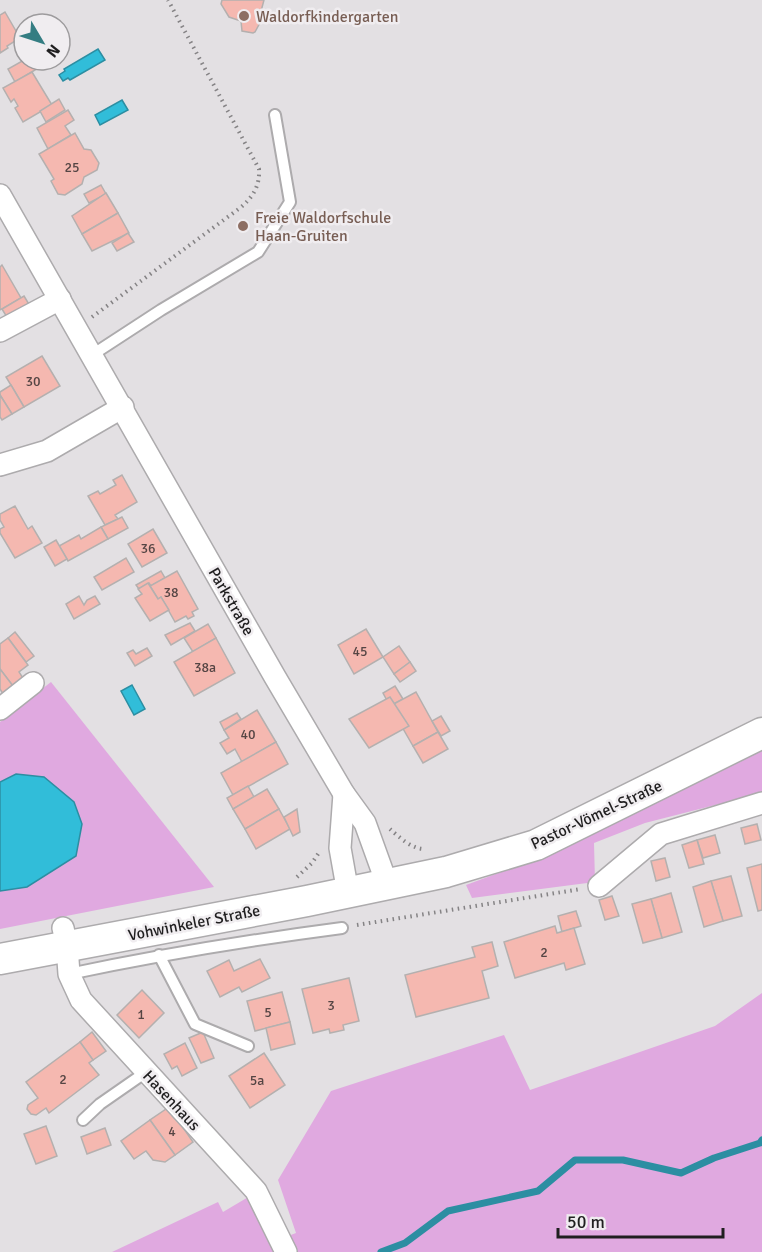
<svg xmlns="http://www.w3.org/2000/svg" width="762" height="1252" font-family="Signika,sans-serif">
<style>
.green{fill:#e0a9e0}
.water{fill:#31bdd9;stroke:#2c8ea2;stroke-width:1.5}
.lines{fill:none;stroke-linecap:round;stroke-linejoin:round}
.stream{stroke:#2c8ea2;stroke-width:7}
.building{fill:#f5b8b0;stroke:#b4b0af;stroke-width:1.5}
.lane-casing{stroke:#adabad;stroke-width:14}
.street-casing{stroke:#adabad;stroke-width:24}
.secondary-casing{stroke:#adabad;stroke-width:33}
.path{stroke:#858385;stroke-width:4;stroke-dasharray:1.5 4.5;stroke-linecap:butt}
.lane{stroke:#fff;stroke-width:10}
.street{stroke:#fff;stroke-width:21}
.secondary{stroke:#fff;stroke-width:30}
.education-dot{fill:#8d6e63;stroke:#f0edf0;stroke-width:2}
.labels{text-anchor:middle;stroke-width:5;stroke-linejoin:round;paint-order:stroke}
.number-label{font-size:14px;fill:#554544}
.education-label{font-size:16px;fill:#785e54;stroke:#f0edf0;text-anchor:start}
.street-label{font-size:16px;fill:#201f20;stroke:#f0edf0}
</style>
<rect width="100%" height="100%" fill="#e3e0e3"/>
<g class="green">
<polygon points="51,682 214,887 0,929 0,722"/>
<polygon points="762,750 762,793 645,823 594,843 595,882 472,898 466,885 545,856"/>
<polygon points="762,993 762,1252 112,1252 218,1202 223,1212 250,1196 275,1241 296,1233 278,1180 331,1091 504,1035 530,1090 715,1026"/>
</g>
<g class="water">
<polygon points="98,49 105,60 70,80 68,78 63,81 59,75 65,71 64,69"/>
<polygon points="122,100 128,110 100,125 95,115"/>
<polygon points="132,685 145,709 134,715 121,691"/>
<polygon points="16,774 44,777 74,802 82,824 76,856 27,887 0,891 0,782"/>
</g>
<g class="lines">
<polyline class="stream" points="381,1252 405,1243 448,1211 538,1191 575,1160 623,1160 681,1173 714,1158 760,1143 762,1140"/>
</g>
<g class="building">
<polygon points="222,0 264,0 260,15 262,19 255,32 253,33 242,31 241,21 229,17 221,4"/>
<polygon points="5,12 20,38 7,46 8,48 0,53 0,15"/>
<polygon points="24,40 24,51 21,53 16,44"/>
<polygon points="24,60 35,60 40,67 15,82 8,69"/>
<polygon points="32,72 52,105 23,122 15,108 18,106 14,99 11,102 3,88"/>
<polygon points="59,99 65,110 46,122 40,111"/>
<polygon points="68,110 74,120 65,126 71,135 48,149 37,128"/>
<polygon points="75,133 84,149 91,150 99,163 97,170 84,177 82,184 65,195 58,194 51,181 54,179 39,154"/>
<polygon points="101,185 106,194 89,203 84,194"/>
<polygon points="106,193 118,213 82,234 72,216"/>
<polygon points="118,213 129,233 92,251 82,234"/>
<polygon points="128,233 134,242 117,251 112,243"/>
<polygon points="2,265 21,298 0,310 0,267"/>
<polygon points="24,296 30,306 8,319 2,309"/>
<polygon points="42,356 60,386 24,407 6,377"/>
<polygon points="11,385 24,407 12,414 0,395 0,392"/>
<polygon points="0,395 12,414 2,420 0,417"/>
<polygon points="122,475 137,502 115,515 118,519 105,525 88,496 98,491 100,494 116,485 113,480"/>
<polygon points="15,506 28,529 32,526 42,543 15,558 0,533 0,529 4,527 0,520 0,514"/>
<polygon points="122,517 128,528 108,539 101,527"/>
<polygon points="101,527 108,539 68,561 59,546 79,535 81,539"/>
<polygon points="153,529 167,553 142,567 128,544"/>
<polygon points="56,540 67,559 55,566 44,547"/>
<polygon points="126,558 134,572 102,590 94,577"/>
<polygon points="161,571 165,578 151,586 149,583 139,589 136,585"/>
<polygon points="177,571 198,609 192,612 194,616 188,619 186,616 175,622 161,597 158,599 150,586"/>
<polygon points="148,583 158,599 161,597 169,610 150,621 135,598 142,594 138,589"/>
<polygon points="79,596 84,605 87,600 95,596 100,604 74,619 66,604"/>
<polygon points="190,623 195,631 171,645 165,635"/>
<polygon points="208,624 216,638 193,652 184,638"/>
<polygon points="366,629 383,657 354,674 338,645"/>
<polygon points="15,632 34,656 26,662 8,638"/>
<polygon points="8,638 28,665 19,672 23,678 13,686 0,669 0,644"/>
<polygon points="216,638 235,673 194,696 174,662"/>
<polygon points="399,646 410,662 394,674 383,657"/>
<polygon points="147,648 152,656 135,666 127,653 133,650 136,654"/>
<polygon points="410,662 416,671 400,682 394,674"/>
<polygon points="0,669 13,686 3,694 0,689"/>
<polygon points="395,686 403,699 390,706 383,693"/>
<polygon points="416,692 438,732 413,746 390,706"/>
<polygon points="390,697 409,726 369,748 349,719"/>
<polygon points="257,710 276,742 242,762 235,749 227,754 220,743 229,738 224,730"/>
<polygon points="237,713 241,719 224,730 220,722"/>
<polygon points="441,716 450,731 441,736 432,721"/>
<polygon points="438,732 448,749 423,763 413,746"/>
<polygon points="276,742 288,764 233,795 221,773"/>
<polygon points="248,786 254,797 233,809 227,798"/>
<polygon points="267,789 279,809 245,829 233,809"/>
<polygon points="279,809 290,829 256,849 245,829"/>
<polygon points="297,809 300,832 293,836 284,817"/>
<polygon points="757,824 761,840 745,844 741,828"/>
<polygon points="715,835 720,853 703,858 697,840"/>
<polygon points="697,840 704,864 689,868 682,845"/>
<polygon points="665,858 670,877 656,881 651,861"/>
<polygon points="762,864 762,910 758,911 747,868"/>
<polygon points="731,876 742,916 723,921 711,881"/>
<polygon points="711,881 723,921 704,927 693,887"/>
<polygon points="671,893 682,932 662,938 651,899"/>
<polygon points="612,896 619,916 605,920 599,900"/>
<polygon points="651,899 662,938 643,943 632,904"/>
<polygon points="576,911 581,926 562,932 558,916"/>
<polygon points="555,926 557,933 574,928 585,964 566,970 564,963 515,978 504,942"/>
<polygon points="492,942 498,966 482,971 489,998 416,1017 405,975 475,957 472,947"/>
<polygon points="260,959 270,978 242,992 239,987 220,997 207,971 229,960 234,971"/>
<polygon points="349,978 359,1021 343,1025 344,1030 330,1033 329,1029 313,1033 302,989"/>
<polygon points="142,990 164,1013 139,1038 117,1015"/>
<polygon points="282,992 290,1022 255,1031 247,1001"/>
<polygon points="290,1022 295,1044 271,1050 266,1028"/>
<polygon points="92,1032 106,1051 93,1060 80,1042"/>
<polygon points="203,1032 214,1058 201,1063 189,1038"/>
<polygon points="80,1042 93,1060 89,1063 99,1075 49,1113 46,1108 36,1115 31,1114 27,1109 28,1105 38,1098 26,1082"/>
<polygon points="185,1043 197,1068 182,1076 177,1066 172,1069 164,1054"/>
<polygon points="264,1053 285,1085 250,1108 229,1076"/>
<polygon points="169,1107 193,1142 175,1155 150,1120"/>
<polygon points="150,1120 175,1155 165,1162 153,1160 146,1151 134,1159 121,1141"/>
<polygon points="46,1126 57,1156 36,1164 24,1134"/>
<polygon points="105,1128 111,1145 87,1154 81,1137"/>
</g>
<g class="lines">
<g class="lane-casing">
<g id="lane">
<polyline points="92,355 161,310 258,252 290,202 275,115"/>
<polyline points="159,955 195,1024 248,1046"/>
<path d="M 69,974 C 159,955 250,940 342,928"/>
<polyline points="83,1120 100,1104 146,1072"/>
</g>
</g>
<g class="street-casing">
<g id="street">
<polyline points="0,195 275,677 344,794 365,823 387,884"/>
<polyline points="0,331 60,299"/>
<polyline points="0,465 47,451 123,407"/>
<polyline points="0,709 33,683"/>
<polyline points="344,794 340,848 348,893"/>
<polyline points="599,886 661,834 762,803"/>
<polyline points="63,928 67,946 69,974 81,1000 256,1191 286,1252"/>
</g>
</g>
<g class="secondary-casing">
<polyline id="secondary" points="0,959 307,901 446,872 536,845 762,733"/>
</g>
<g class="path">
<path d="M 92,317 L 240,208 C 253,197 260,186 259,169 L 168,0"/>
<path d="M 390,829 C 399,837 412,849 424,849"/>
<polyline points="297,877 312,863 320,851"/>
<polyline points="357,925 581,889"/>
</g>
<use href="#lane" class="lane"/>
<use href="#street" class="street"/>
<use href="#secondary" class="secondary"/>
</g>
<g class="education-dot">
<circle cx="244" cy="16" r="6"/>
<circle cx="243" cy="226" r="6"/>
</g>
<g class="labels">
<g class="number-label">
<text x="72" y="172">25</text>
<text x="33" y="386">30</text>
<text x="148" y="553">36</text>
<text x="171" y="597">38</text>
<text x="360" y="656">45</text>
<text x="205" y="672">38a</text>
<text x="248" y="739">40</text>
<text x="544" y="957">2</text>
<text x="331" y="1010">3</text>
<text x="268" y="1017">5</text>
<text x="141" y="1019">1</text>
<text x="63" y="1084">2</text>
<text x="257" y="1085">5a</text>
<text x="172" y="1136">4</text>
</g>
<g class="education-label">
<text x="256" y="22">Waldorfkindergarten</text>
<text x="255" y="223">Freie Waldorfschule<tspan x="255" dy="18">Haan-Gruiten</tspan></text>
</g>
<g class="street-label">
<text transform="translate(232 601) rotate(60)" y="6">Parkstraße</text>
<text transform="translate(596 814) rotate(-25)" y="6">Pastor-Vömel-Straße</text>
<text transform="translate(194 922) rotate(-11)" y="6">Vohwinkeler Straße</text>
<text transform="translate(172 1100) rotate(47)" y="6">Hasenhaus</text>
</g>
</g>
<g transform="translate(42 42) rotate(129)"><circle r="28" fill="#f0edf0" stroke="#9d9b9d" stroke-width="1.5"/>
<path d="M0-4.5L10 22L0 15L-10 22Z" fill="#347d82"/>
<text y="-9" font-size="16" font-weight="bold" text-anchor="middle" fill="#201f20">N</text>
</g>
<path d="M558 1228v9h165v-9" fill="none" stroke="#201f20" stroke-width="3"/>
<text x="567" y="1228" font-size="18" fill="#201f20" stroke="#f0edf0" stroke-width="4.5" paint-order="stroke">50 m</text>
</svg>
